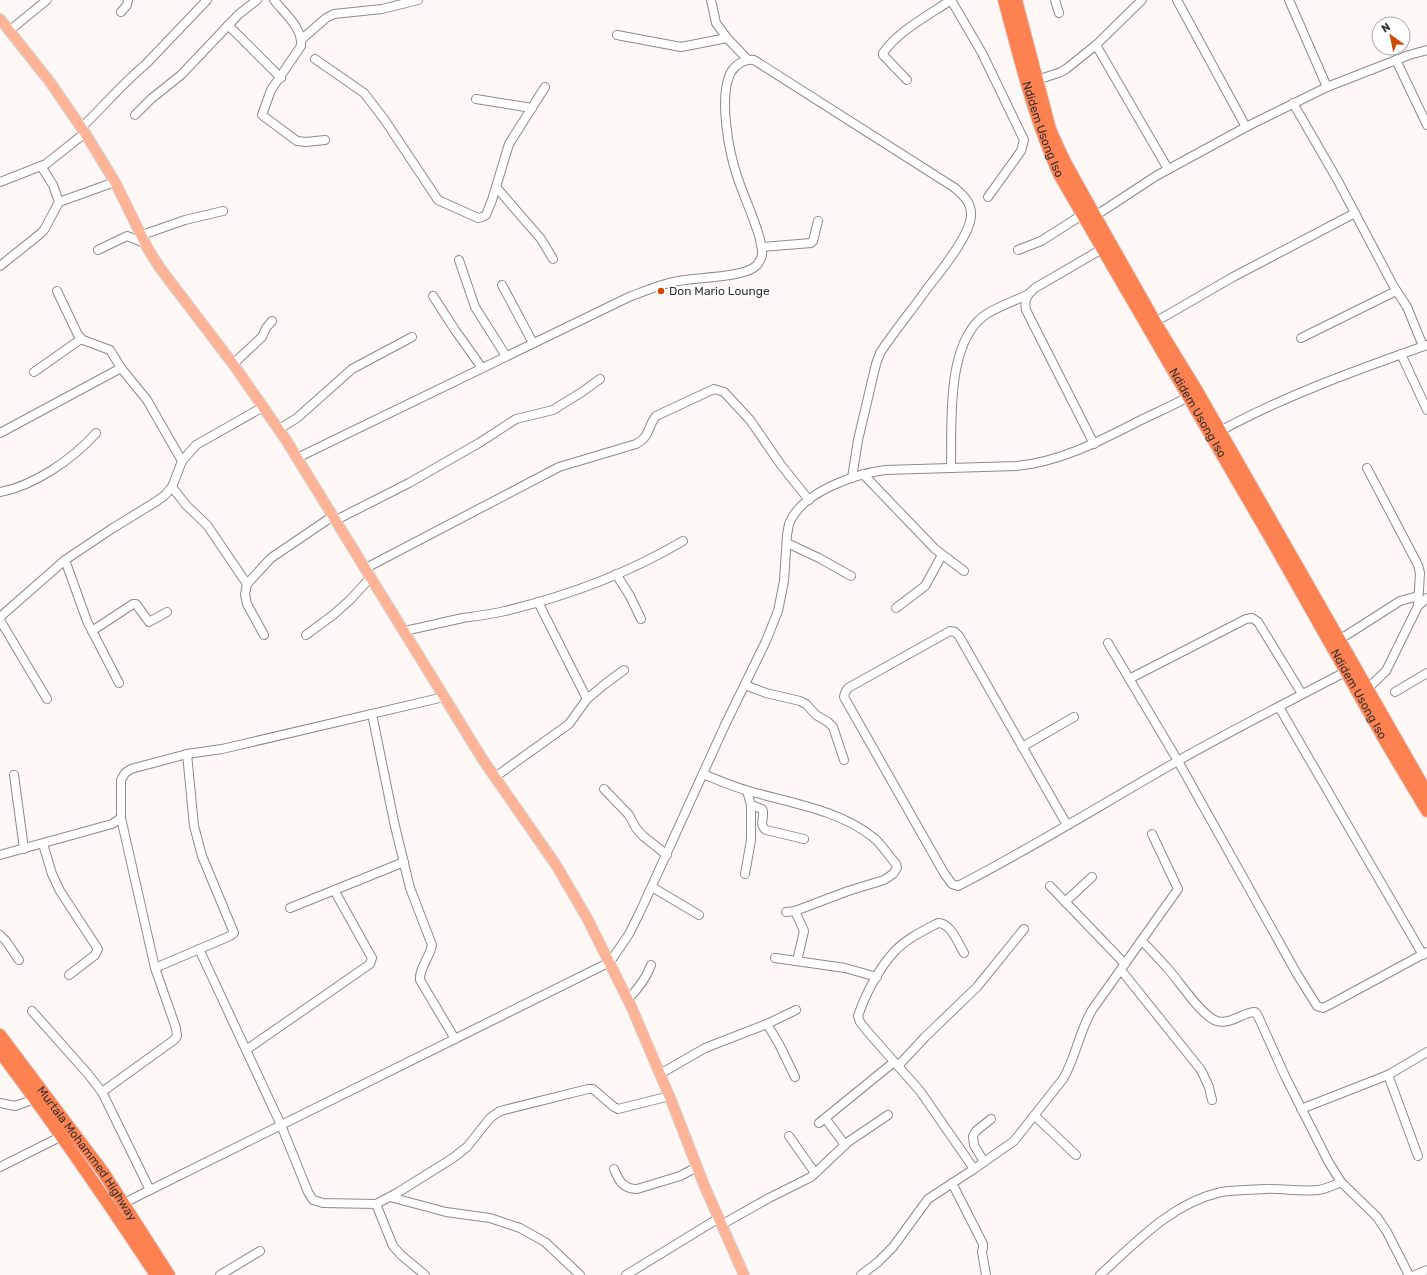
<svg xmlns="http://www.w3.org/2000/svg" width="1427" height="1275" font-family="Rubik,sans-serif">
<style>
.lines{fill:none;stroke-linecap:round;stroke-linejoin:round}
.minor-casing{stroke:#8f8a88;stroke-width:10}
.major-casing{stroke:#d7d6d6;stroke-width:12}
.highway-casing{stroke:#d7d6d6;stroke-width:14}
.minor{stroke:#fff;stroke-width:8}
.major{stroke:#feb397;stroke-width:10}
.highway{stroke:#fe8152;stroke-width:12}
.poi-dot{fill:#ce4900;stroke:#fff;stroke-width:1.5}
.labels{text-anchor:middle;stroke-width:4;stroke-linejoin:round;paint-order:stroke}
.street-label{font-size:12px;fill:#353332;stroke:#fff}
.poi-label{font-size:12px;fill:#353332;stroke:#fff;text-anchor:start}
</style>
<rect width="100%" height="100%" fill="#fdf7f5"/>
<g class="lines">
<g class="minor-casing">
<g id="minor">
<path d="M 274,0 C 284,13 303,28 301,46 L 271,90 L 262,115 L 297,141 L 306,142 L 325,140"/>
<polyline points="711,0 716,23 727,38 748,60"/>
<polyline points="951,0 982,53 1024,140 1021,151 988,197"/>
<polyline points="1055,0 1059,13"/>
<polyline points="1177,0 1246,127"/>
<polyline points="1289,0 1327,87"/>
<polyline points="121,12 127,5 128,0"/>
<polyline points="228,25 281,78"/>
<polyline points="9,31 47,0"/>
<polyline points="617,35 681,47 727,38"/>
<polyline points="302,39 326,18 334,14 382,9 418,0"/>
<polyline points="1096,45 1168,169"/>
<polyline points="315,59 364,93 384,119 438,200 478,218 482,217 486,215 492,200 509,144 545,87"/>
<polyline points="1396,60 1427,125"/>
<path d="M 907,80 L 883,55 L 883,53 C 898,31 929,15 951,0"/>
<polyline points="1037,80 1061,72 1066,69 1096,45 1142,0"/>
<polyline points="476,99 532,108"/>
<polyline points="1293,103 1338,181 1394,287 1407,307 1423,346"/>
<polyline points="135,115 151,99 181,75 239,14 257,0"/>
<path d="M 81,128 C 103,107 123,83 146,64 L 207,0"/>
<polyline points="0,182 46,164 85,133"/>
<polyline points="496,187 541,239 553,259"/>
<polyline points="59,202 115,182"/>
<polyline points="1095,216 1156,176 1246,127 1327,87 1409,55 1427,50"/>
<polyline points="142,235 185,220 223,211"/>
<polyline points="762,247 811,243 813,241 818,221"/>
<polyline points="98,250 127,236 145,243"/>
<polyline points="1018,250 1041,241 1082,215"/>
<polyline points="459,260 475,307 506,356"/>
<polyline points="0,266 40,234 44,230 59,202 53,185 41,166"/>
<polyline points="502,285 533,343"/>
<polyline points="57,291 78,335 83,340 110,350 121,368 147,400 182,461"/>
<polyline points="433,296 455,330 482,368"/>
<polyline points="1155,322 1233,277 1355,213"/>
<polyline points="1301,338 1396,291"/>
<polyline points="1401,354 1427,410"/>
<polyline points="233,364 262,337 266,328 272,321"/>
<polyline points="34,372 81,339"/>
<polyline points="279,429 297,418 352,369 412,337"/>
<path d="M 1220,431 C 1286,395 1357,370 1427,345"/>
<polyline points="0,433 121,368"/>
<path d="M 1094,444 L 1026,310 C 1024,299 1027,295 1035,288 L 1102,249"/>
<path d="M 297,458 L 629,297 C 645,291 661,284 678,281 C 697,277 745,278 757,265 C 760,261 763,256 762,251 C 762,247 760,243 760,239 C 754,218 745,199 738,179 C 729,153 718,97 731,72 C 736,64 745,59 754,60 L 955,188 C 964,196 972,203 971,216 C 970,235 941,271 929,286 C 913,309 895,330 880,353 L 876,364 L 858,440 L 852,478"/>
<path d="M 951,468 C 952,424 945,339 988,313 C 1000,306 1014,301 1027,295"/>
<polyline points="1367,468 1418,565 1420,573 1418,606"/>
<polyline points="863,474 935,549 964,571"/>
<polyline points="172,487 186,505 207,525 247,584"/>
<path d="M 0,492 C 34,486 73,459 96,433"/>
<polyline points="336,520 409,483 479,443 516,419 553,410 582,392 600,379"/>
<polyline points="787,543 819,558 851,576"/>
<polyline points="65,560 87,621 119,683"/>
<path d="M 366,568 L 559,467 L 636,444 C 651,436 647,427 656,416 L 714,389 L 724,392 L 750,420 L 781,465 L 809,500"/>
<polyline points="616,574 630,596 641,619"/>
<polyline points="538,602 587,699"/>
<polyline points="896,608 925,586 942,555"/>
<polyline points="0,617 65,560 113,528 157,501 165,495 172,487 182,461 196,445 263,407"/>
<polyline points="0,620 47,699"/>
<polyline points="92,631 133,604 136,604 149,622 167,612"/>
<path d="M 404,631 C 424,627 444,622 463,618 C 477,616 492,614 505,611 C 567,596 629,573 683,541"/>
<polyline points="264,635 247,604 245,594 247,584 271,558 333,516"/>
<polyline points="306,635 333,615 350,600 371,577"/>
<polyline points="1339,640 1400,601 1418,596"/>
<polyline points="1108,643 1178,761 1297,974 1317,1006 1323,1008 1331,1004 1427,952"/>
<polyline points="1129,679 1246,619 1252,618 1258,622 1302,694"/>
<polyline points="745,685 766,693 800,701 806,704 816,715 828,722 833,727 844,760"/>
<polyline points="1367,689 1386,671 1418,606 1427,598"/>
<polyline points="1395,692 1427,673"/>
<polyline points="1279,707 1423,955"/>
<path d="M 372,714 L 394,822 L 410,888 L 432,945 C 430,957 419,968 420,980 L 455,1039"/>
<polyline points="1022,747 1074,717"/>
<path d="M 703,774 C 718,780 734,787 749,791 C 791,803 840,810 874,838 C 882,845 889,856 896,864 L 897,868 L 893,874 L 884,880 L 848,891 L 795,911 L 786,912"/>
<polyline points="14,775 24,849"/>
<polyline points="495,777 569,724 587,699 605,684 624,670"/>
<polyline points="604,789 629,815 636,828 643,836 667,855"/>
<path d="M 751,805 L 762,809 L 763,811 C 764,819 759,825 766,830 L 804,839"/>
<path d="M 1067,825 L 959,636 L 955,632 L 950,631 L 848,688 L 845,693 L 844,697 L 944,873 L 952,884 L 958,886 C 1032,848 1104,803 1176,762 C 1232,730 1290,701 1347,671"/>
<polyline points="43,844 52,874 60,891 98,949 95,955 69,975"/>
<polyline points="0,855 112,824 121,818 121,780 125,773 131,769 187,754 222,749 444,697"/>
<polyline points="745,874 751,840 751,805 747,791"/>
<polyline points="1050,886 1125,964"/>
<polyline points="652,887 699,915"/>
<polyline points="1065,902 1092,877"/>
<polyline points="290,908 404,862"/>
<polyline points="795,911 804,931 797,961"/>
<polyline points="0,935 6,941 19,960"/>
<path d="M 1142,941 C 1151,950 1160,960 1169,970 C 1179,981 1203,1018 1217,1021 C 1231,1025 1243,1012 1255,1012 L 1258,1016 L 1285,1076 L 1328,1161 L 1341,1182 L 1377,1217 L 1387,1232 L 1409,1275"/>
<polyline points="199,949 281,1125 308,1192 313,1200 323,1203 376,1204 397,1193 453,1158 467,1147 490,1118 500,1111 588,1089 593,1089 614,1107 618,1109 670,1096"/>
<path d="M 964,953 C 958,943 951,923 938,923 C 923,931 906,939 894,952 C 879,968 865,995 858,1016 L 860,1022 L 867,1031 L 920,1091 L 974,1169"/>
<polyline points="775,958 845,968 877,977"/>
<polyline points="155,968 230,936 234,933 202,856 194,826 187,754"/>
<polyline points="1121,970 1201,1070 1209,1087 1212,1100"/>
<path d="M 628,999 C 638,989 646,979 651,965"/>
<polyline points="32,1011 88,1074 102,1092 150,1190"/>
<polyline points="767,1024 779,1044 795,1077"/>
<polyline points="246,1050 370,964 372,958 334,890"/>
<polyline points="898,1066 925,1037 977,987 1024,929"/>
<polyline points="660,1074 705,1048 767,1024 796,1010"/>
<polyline points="1388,1075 1418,1156"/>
<polyline points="102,1092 174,1040 177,1036 176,1028 155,968 121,818"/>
<polyline points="0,1103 15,1106 35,1099"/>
<polyline points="1301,1109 1388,1075 1427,1052"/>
<polyline points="1035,1116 1076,1155"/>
<polyline points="825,1118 845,1145"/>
<polyline points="819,1123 894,1062"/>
<polyline points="789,1136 815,1173"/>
<polyline points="984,1162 974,1145 973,1136 976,1131 991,1119"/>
<polyline points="0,1167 62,1136"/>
<path d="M 614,1169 C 619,1181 623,1189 637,1189 L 680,1176 L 697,1167"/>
<polyline points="952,1183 983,1244 983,1248 982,1252 986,1275"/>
<polyline points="390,1197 446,1212 490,1218 520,1228 545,1242 580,1275"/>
<path d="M 124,1203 L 610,962 L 629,934 L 640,912 L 725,725 L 766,641 L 778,611 L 784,581 L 787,535 L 789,524 C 801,492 855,474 885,470 L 1016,466 C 1060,462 1100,441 1139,421 C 1157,412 1175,405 1191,395"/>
<polyline points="376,1204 393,1246 401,1255 425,1275"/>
<polyline points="721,1225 769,1198 811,1177 848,1142 888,1115"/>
<polyline points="220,1275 260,1251"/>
<polyline points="626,1275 719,1218"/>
<path d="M 861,1275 L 878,1262 L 893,1247 L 928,1199 L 974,1169 L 1014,1141 L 1063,1079 C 1076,1057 1079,1032 1092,1010 L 1178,889 L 1152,834"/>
<path d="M 1100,1275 C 1136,1242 1172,1203 1221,1192 C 1235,1190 1250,1190 1264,1189 C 1282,1188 1300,1192 1318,1190 C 1326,1189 1334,1185 1341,1182"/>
<polyline points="1415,1275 1427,1270"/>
</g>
</g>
<g class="major-casing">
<polyline id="major" points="0,19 50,82 85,133 115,182 148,249 160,268 233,364 286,440 483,760 556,865 587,918 631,1006 671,1100 704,1185 744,1275"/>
</g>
<g class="highway-casing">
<g id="highway">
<path id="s1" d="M 1004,0 C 1020,59 1034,118 1059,174 L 1274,544 L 1387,744 L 1427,811"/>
<polyline points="1016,0 1050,129 1056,143 1066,164 1095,216 1159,329 1197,391 1427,793"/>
<path id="s2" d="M 0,1035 L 103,1172 L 169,1275"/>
<path d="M 0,1052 C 55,1125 106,1199 156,1275"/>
</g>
</g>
<use href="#minor" class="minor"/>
<use href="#major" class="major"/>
<use href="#highway" class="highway"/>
</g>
<circle class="poi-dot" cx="661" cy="291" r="4"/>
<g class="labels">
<g class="street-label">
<text dy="4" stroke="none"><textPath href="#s1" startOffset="135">Ndidem Usong Iso</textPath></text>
<text dy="4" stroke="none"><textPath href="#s1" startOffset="459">Ndidem Usong Iso</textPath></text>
<text dy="4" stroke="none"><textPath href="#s1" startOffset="783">Ndidem Usong Iso</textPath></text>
<text dy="4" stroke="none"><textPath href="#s2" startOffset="147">Murtala Mohammed Highway</textPath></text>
</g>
<g class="poi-label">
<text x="669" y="295">Don Mario Lounge</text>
</g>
</g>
<g transform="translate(1391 36) rotate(327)"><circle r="19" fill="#ffffff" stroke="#aeadad"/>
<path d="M0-3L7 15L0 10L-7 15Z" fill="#ce4900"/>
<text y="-6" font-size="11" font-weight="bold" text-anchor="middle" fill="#353332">N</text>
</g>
</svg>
